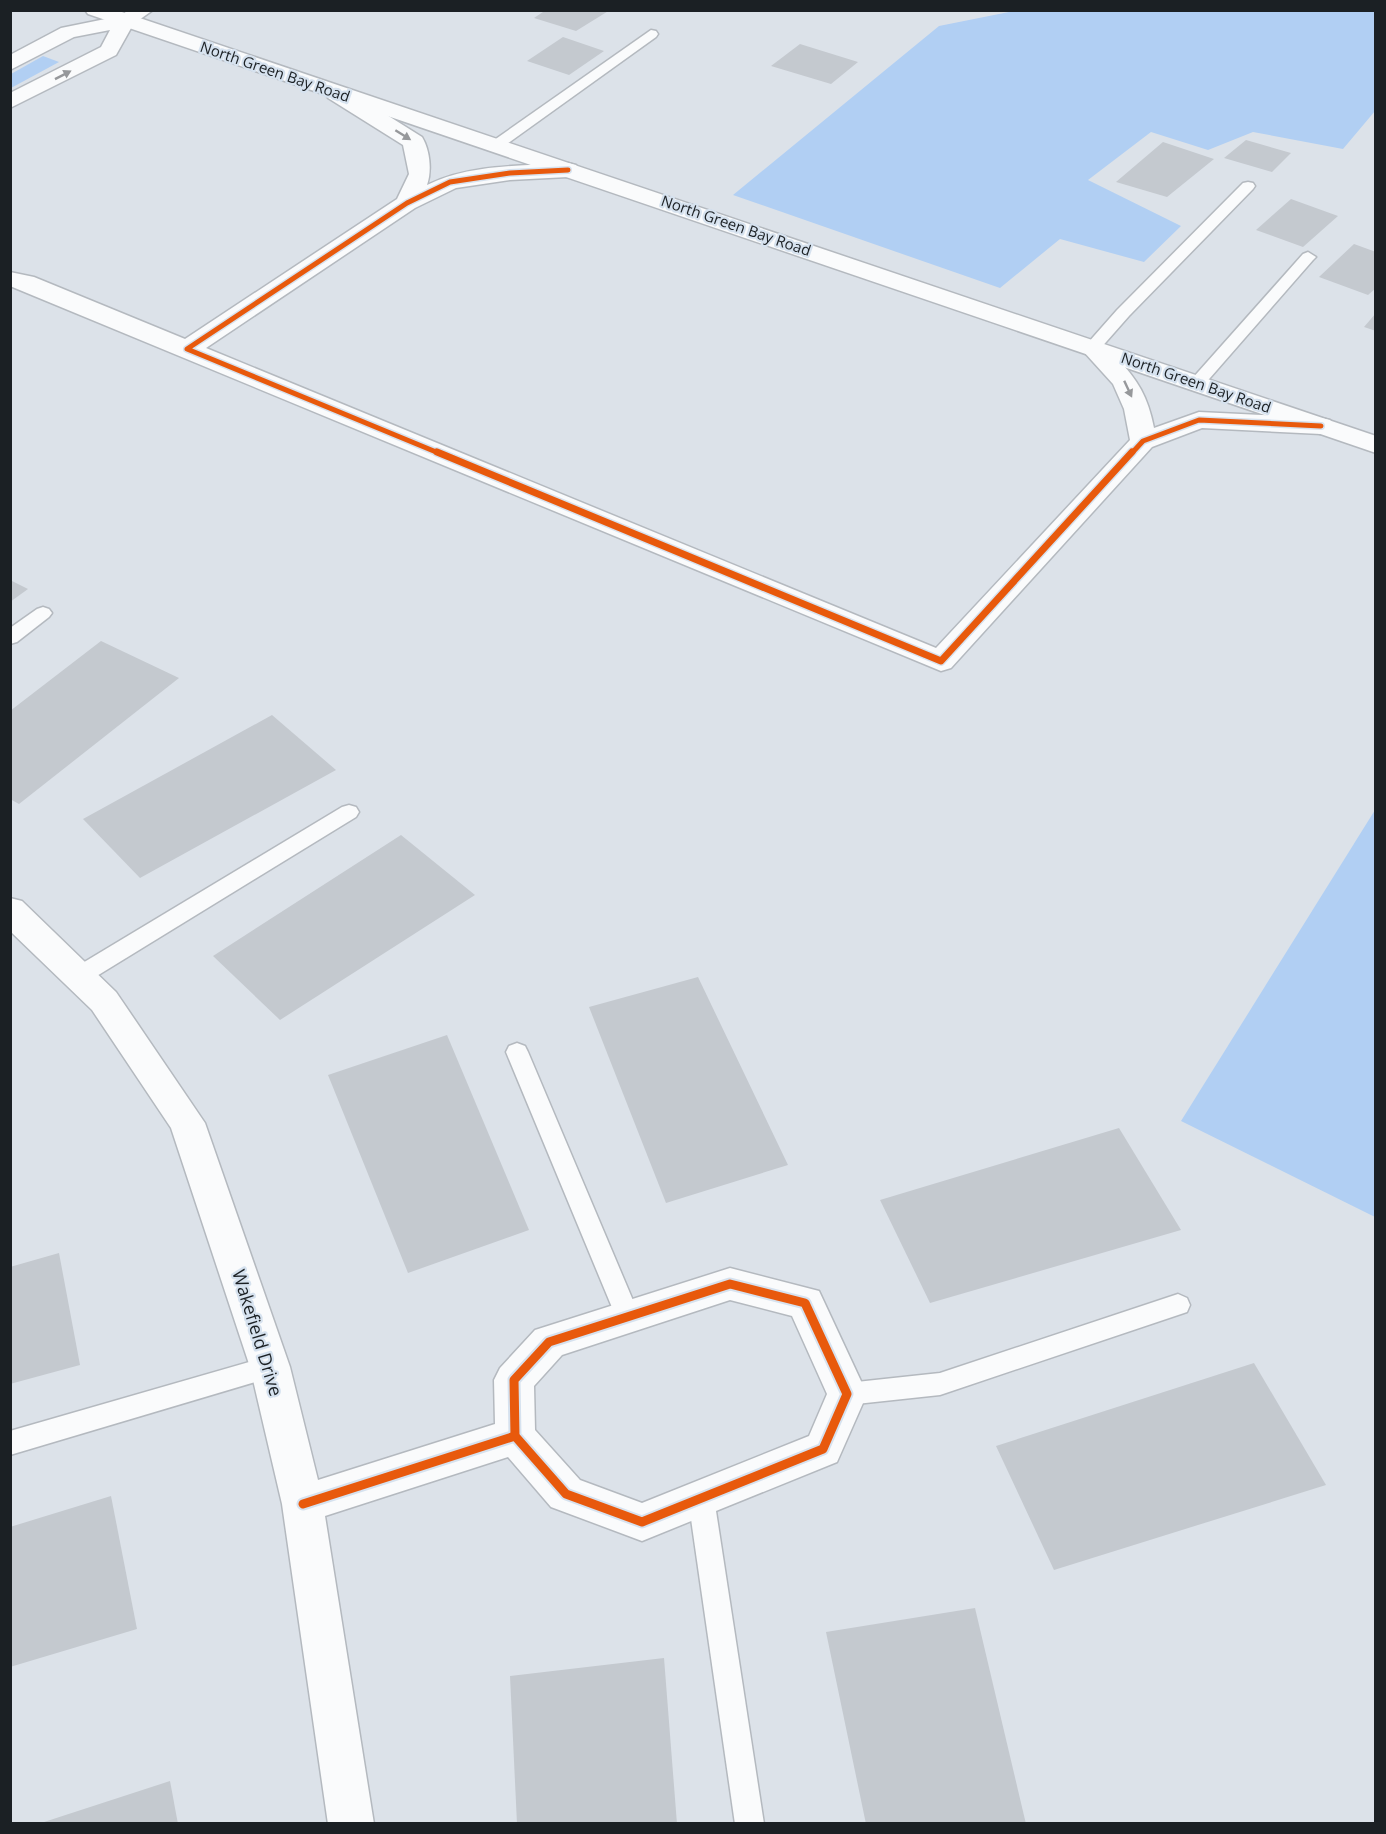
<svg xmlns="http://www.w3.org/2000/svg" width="1386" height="1834" font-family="'Open Sans',sans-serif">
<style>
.green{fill:#b1cff3}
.building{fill:#c4c9cf}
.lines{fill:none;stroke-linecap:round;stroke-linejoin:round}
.lane-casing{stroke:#b4b9bf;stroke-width:3}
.street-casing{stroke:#b4b9bf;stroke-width:3}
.secondary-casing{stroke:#b4b9bf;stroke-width:3}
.primary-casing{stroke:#b4b9bf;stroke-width:3}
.lane{fill:#fafbfc;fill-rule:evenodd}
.street{fill:#fafbfc;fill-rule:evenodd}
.secondary{fill:#fafbfc;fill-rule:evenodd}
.primary{fill:#fafbfc;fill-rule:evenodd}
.cycleway-far2-casing{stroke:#d6e2ef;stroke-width:8}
.cycleway-far1-casing{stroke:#d6e2ef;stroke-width:10}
.cycleway-casing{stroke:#d6e2ef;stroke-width:13}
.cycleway-far2{stroke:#e8590c;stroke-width:5}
.cycleway-far1{stroke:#e8590c;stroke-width:7}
.cycleway{stroke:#e8590c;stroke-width:9}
.oneway{fill:#96989b}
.labels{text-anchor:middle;stroke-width:4.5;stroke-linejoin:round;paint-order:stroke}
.far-street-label{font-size:15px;fill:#1b2024;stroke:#d6e2ef}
.street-label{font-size:18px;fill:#1b2024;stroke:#d6e2ef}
</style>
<rect width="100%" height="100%" fill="#dce2e9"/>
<g class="green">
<polygon points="1014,11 1375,11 1375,111 1343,149 1253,132 1208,150 1151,132 1088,180 1181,226 1144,262 1060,239 1000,288 733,195 939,26"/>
<polygon points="43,56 59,62 11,88 11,74"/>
<polygon points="1375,810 1375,1217 1181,1121"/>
</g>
<g class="building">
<polygon points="546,10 610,10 576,31 534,18"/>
<polygon points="563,37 604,51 569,75 527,61"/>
<polygon points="800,44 858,62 831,84 771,66"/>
<polygon points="1246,140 1291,153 1272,172 1224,158"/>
<polygon points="1163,142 1214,159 1167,197 1116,182"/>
<polygon points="1291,199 1338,216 1303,247 1256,230"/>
<polygon points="1354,244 1376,252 1376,288 1368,295 1319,277"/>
<polygon points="1376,313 1376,331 1364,327"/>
<polygon points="10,580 28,589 10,602"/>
<polygon points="101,641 179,678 19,804 10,799 10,711"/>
<polygon points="272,715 336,770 140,878 83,819"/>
<polygon points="401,835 475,895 280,1020 213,956"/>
<polygon points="698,977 788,1165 666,1203 589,1007"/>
<polygon points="447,1035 529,1230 408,1273 328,1075"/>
<polygon points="1119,1128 1181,1230 930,1303 880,1200"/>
<polygon points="59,1253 80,1365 10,1384 10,1267"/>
<polygon points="1254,1363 1326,1485 1054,1570 996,1446"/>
<polygon points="111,1496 137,1629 10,1667 10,1527"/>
<polygon points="975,1608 1026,1824 866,1824 826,1632"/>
<polygon points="664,1658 677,1824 517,1824 510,1676"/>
<polygon points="170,1781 178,1824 41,1824 41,1823"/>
</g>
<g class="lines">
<g class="lane-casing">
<g id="lane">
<polygon points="651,30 656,31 658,34 656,37 500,149 490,149 488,146 490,143"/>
<polygon points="1248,182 1253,183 1255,186 1253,189 1129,316 1099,350 1087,350 1085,347 1087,344 1117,310 1243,183"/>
<polygon points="1308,252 1316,257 1313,260 1203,386 1191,386 1189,383 1191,380 1303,254"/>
<polygon points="43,607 49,609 52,613 49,617 17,642 10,644 10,628 37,609"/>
<polygon points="349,805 356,807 359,812 356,817 87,982 79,984 71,982 68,976 71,970 342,807"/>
<polygon points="517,1043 525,1046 528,1052 640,1317 637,1325 628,1328 619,1325 616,1317 506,1052 509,1046"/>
<polygon points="1178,1294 1187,1298 1190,1305 1187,1312 940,1395 847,1405 838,1402 834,1394 838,1386 847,1383 940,1373"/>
<polygon points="270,1356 279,1359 283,1367 279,1375 10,1455 10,1431"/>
<polygon points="701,1486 710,1489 714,1498 764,1824 735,1824 688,1498 692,1489"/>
</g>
</g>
<g class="street-casing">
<g id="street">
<polygon points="125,15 132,17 135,21 116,55 10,108 10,93 101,47 110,30 74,37 10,70 10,55 61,28"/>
<path d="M 336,87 L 344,88 L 422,137 C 430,150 432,171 427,185 C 469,164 522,166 568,163 L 576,165 L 579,170 L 576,175 L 568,177 L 510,180 L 456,188 L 415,208 L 206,348 L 936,648 L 1130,440 L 1124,409 L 1113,384 L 1084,352 L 1080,347 L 1084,342 C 1100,338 1106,346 1116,357 C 1138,380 1148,397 1154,428 L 1199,412 L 1321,418 L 1330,420 L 1334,426 L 1330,432 L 1321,434 L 1202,428 L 1152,447 L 951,668 L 941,671 L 10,286 L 10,272 L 34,277 L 185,339 L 397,199 L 409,174 L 403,145 L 328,98 L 325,93 L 328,88 Z"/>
<path d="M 10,898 L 22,901 L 116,992 L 205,1123 L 290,1367 L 318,1480 L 495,1424 L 494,1380 L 500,1368 L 535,1330 L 730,1268 L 819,1291 L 867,1394 L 837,1462 L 642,1541 L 551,1507 L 508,1457 L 325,1516 L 374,1824 L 328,1824 L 282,1504 L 250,1367 L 171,1128 L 92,1010 L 10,931 ZM 730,1300 L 792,1316 L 827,1394 L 809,1436 L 642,1503 L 580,1480 L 535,1430 L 534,1386 L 562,1355 Z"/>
</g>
</g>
<g class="secondary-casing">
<polygon id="secondary" points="128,10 153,10 132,25 118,25 115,21"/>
</g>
<g class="primary-casing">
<polygon id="primary" points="85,10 116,10 1376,436 1376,453 88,14"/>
</g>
<use href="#lane" class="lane"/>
<use href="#street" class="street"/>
<use href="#secondary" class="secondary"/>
<use href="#primary" class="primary"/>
<g class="cycleway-far2-casing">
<g id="cycleway-far2">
<polyline points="441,454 187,349 407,203 450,182 510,173 568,170"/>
<polyline points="1131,454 1143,441 1199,420 1321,426"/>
</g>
</g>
<g class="cycleway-far1-casing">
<polyline id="cycleway-far1" points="437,452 941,661 1132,452"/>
</g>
<g class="cycleway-casing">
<g id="cycleway">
<polygon points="730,1284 805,1303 847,1394 823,1449 642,1522 566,1494 515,1436 514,1380 549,1342"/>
<polyline points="303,1504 515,1436"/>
</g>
</g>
<use href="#cycleway-far2" class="cycleway-far2"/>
<use href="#cycleway-far1" class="cycleway-far1"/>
<use href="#cycleway" class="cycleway"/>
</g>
<defs><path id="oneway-solid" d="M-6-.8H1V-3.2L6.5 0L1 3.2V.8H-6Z" transform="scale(1.5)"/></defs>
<g class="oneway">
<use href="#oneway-solid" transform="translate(63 75) rotate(-27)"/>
<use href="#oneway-solid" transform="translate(403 135) rotate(32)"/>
<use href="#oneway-solid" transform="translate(1128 389) rotate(65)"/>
</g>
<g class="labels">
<g class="far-street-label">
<text transform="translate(275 72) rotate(19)" y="5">North Green Bay Road</text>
<text transform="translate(736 226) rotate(19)" y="5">North Green Bay Road</text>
<text transform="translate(1196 383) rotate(19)" y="5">North Green Bay Road</text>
</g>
<g class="street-label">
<text transform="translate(257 1333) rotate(73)" y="6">Wakefield Drive</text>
</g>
</g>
<rect width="1386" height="1834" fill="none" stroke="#1b2024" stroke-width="24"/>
</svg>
